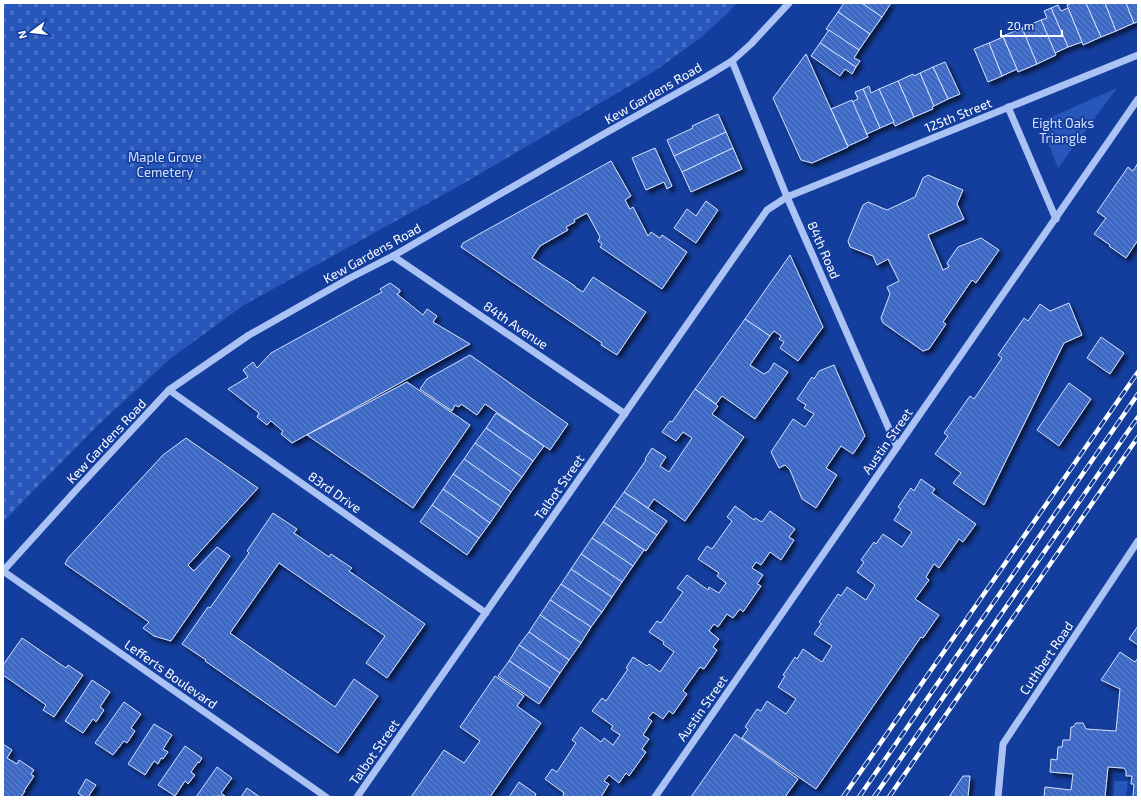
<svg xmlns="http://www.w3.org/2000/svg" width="1141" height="800" font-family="'Exo 2',sans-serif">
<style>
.cemetery{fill:url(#cemetery-stones)}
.park{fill:#2757bb}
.building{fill:url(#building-back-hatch);stroke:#d3e0fd;filter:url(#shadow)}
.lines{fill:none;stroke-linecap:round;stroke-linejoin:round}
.minor{stroke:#aac2f4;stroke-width:7}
.rail-casing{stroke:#fff;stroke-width:4.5}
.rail{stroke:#143e9d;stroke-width:3;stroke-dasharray:9;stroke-linecap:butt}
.labels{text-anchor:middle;stroke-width:3.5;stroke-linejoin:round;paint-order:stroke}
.street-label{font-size:13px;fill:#fff;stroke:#143e9d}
.park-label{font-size:13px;fill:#d3e0fd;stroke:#143e9d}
</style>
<defs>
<pattern id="cemetery-stones" width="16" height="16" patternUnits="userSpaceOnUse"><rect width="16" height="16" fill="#2757bb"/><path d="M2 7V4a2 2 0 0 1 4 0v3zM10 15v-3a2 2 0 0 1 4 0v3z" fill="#4770c5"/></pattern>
<pattern id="building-back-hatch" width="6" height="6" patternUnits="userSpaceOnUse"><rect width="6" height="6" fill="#3d68c4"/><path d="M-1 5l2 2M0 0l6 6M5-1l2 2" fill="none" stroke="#6486d0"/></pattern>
<filter id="shadow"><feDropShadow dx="3.5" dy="3.5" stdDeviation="2" flood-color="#0009"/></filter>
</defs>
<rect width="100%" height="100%" fill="#143e9d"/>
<polygon class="cemetery" points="3,3 737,3 727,14 699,39 653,72 466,182 244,305 171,358 96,427 3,522"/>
<g class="park">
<polygon points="1117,88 1058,168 1040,122"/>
<polygon points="1114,781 1128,781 1126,797 1113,797"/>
</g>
<g class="building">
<polygon points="844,3 862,3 882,17 870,34 838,12"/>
<polygon points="862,3 891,3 882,17"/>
<polygon points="1072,3 1086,3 1101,37 1083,45 1067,5"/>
<polygon points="1086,3 1105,3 1116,31 1101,37"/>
<polygon points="1105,3 1126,3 1134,23 1116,31"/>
<polygon points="1126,3 1138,3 1138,22 1134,23"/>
<polygon points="1058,5 1061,11 1068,8 1082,42 1068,47 1051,8"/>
<polygon points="1051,8 1068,47 1055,53 1041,20 1047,18 1044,11"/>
<polygon points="838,12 870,34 859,50 826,29"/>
<polygon points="1041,20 1056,55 1037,64 1022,28"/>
<polygon points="1022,28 1037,64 1018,72 1003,36"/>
<polygon points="829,30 859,50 854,58 860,61 856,67 820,43"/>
<polygon points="1003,37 1017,69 1002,76 989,43"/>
<polygon points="820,43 856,67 852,74 845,69 840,76 811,56"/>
<polygon points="989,43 1002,76 988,82 974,49"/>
<polygon points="806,54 848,147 812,163 801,160 773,98"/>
<polygon points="945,62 960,94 948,99 933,67"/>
<polygon points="933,67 948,99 934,106 920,73"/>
<polygon points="920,73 934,106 932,107 933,109 914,117 898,81 913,74 914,76"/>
<polygon points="898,81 914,117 895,126 879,89"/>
<polygon points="869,86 871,93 879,89 894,122 880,128 863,89"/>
<polygon points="863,89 880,128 867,134 852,102 858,99 855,92"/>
<polygon points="852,100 868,137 848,146 831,109"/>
<polygon points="718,114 726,132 674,156 667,140 693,128 692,126"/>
<polygon points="726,132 733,148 682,172 674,156"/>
<polygon points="655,148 672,186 667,189 664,182 646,190 632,158"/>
<polygon points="733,148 742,169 691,192 682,172"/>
<polygon points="611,161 631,196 625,200 630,209 633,207 648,236 651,232 660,238 662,235 687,252 662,289 600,247 602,244 598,241 600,237 587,213 574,220 575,222 566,227 568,230 540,246 532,258 575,286 575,287 583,292 593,277 646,312 617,355 601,345 602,343 461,247 463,243"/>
<polygon points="1138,163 1138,240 1126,258 1109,246 1110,245 1094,234 1106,218 1097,212 1128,167 1133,171"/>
<polygon points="928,175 963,190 957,204 964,219 928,235 943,270 949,267 947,263 958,247 981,238 999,250 976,283 972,280 943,322 946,324 929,349 923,351 883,323 881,318 890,294 887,287 899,281 888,259 877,265 873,256 850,247 848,241 863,205 868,202 887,210 915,197 923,178"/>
<polygon points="706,201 718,210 696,243 674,228 687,209 696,216"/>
<polygon points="790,255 823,327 798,361 780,348 784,342 779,339 781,336 774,331 770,336 745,319"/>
<polygon points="390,283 400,290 400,292 397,294 423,315 427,309 437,316 433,322 470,344 292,443 281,434 283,431 271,421 267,425 257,417 259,413 228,389 248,377 243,370 253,362 257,368 271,353 382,292 380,289"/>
<polygon points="1069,303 1082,335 1064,343 984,505 953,483 961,473 935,454 948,436 944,433 970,396 974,399 1002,358 998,355 1024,318 1028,321 1040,304 1050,311"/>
<polygon points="745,319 770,336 750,365 764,374 769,371 774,363 788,372 755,419 722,396 716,404 695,389"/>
<polygon points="1101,337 1124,353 1110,374 1087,358"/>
<polygon points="470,355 568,424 550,450 485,404 477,415 461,404 459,407 455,405 452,411 420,389 427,379"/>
<polygon points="834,365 865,436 853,454 841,446 826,468 837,475 816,508 802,499 790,470 785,465 779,468 771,452 793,419 805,427 814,414 804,408 806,405 797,399 812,377 814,379 819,371"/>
<polygon points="407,382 470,425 413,508 307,435"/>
<polygon points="1069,383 1091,399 1059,446 1037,430"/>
<polygon points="695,389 718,406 712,414 744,437 685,521 654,499 648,508 624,492 646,460 645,459 652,448 666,457 660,466 669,472 692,438 683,432 676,441 662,432 670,421 672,422"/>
<polygon points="496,413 544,446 533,461 486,428"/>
<polygon points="486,428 533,461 522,477 475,443"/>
<polygon points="186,438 258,488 188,565 194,571 217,547 230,556 171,641 154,636 143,628 149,622 65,564 68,558 163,455"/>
<polygon points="475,443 522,477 511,492 464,459"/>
<polygon points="464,459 511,492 501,507 453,474"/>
<polygon points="453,474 501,507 490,523 443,489"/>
<polygon points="921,479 935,489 932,493 976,524 963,542 959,539 939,568 934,564 926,577 929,580 915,599 939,615 923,638 921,637 816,789 742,738 748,729 745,727 757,709 761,711 767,701 786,714 796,699 778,687 785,676 783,675 795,657 797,659 803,649 822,662 832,646 814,634 821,624 819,622 838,594 841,596 847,587 866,600 875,585 857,572 864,562 861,560 874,542 876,544 883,534 902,547 912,532 894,520 901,509 898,507 911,488 914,491"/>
<polygon points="443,489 490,523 479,538 432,505"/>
<polygon points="624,492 667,521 657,535 614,506"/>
<polygon points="432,505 479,538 467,555 420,522"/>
<polygon points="614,506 657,535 646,551 603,522"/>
<polygon points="735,506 754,520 755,518 762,522 770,511 795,529 789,537 794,540 781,560 770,552 761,565 756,562 752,568 763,575 757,584 761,586 743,612 740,609 733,618 727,614 718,627 714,624 709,631 719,639 713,647 717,650 704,669 700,667 683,691 687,694 673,714 669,711 663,719 653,712 648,718 652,721 643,735 649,739 642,749 646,752 629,776 626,773 619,783 609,775 604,781 609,784 601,797 565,797 563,795 564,793 545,779 552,769 557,772 576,743 572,740 581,727 601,742 604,738 613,745 620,735 611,729 613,726 592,711 602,698 606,701 628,669 626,668 633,657 647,666 649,664 660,672 674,652 663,644 664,642 649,632 657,621 661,623 683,592 677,588 687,575 708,590 709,587 719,593 726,583 717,576 719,573 698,559 707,546 712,549 732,521 727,517"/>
<polygon points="273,513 297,529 294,533 329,557 331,554 352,568 349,571 425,624 387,678 366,663 385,636 279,563 230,633 335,707 354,679 378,696 338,753 205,661 206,660 182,644 208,607 210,608 249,553 247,551"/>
<polygon points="603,522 644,550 633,566 592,538"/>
<polygon points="592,538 633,566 622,582 581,554"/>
<polygon points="581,554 622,582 612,597 571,569"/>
<polygon points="571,569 612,597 602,612 561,584"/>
<polygon points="561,584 602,612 591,627 550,600"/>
<polygon points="550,600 591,627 581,643 540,615"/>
<polygon points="540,615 581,643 569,660 529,632"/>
<polygon points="1138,626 1138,645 1129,639"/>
<polygon points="529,632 569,660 560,673 519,645"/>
<polygon points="22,638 66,668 68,665 83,675 54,717 43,710 46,705 3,675 3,665"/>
<polygon points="519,645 560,673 550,688 509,661"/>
<polygon points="1120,652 1135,662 1138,658 1138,797 1133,797 1134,784 1131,784 1132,776 1126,776 1126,771 1124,768 1108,767 1105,797 1044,797 1045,787 1071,790 1073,774 1050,772 1051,759 1057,760 1058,747 1062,747 1063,740 1070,740 1071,727 1073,727 1076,723 1083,723 1086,729 1116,731 1120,689 1101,680"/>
<polygon points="509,661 550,688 539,704 498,676"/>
<polygon points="495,676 524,696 517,706 541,723 490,797 411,797 444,750 464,763 480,741 460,727"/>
<polygon points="92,680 110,692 100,707 104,710 96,722 93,719 83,733 65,721"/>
<polygon points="124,702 141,714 131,728 135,731 127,743 124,741 113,755 95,743"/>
<polygon points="154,724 172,735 163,749 168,752 163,759 161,758 158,764 154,761 145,775 128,764"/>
<polygon points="735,734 798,779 785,797 691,797"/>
<polygon points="3,744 12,750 7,758 17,764 19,760 34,770 31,774 34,776 24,791 25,791 21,797 3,797"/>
<polygon points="185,746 202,758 199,763 198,762 191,772 195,775 188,784 185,781 175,796 158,785"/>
<polygon points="217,767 232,778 221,793 225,796 196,797"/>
<polygon points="963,776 970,776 968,797 949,797"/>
<polygon points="86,779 96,785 88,797 84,797 78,793"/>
<polygon points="519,782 536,794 535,797 509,797"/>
<polygon points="247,788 260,797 241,797"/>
</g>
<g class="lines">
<g class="minor">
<polyline points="732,61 787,197 897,447"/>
<polyline points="1008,107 1056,219"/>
<polyline points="393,256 625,414"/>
<polyline points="169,390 486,613"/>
<polyline points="3,571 77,489 169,390 249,335 348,279 393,256 602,135 704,78 732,61 751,44 789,3"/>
<polyline points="3,571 326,797"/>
<polyline points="357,797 767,210 787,197 1138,55"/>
<polyline points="655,797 1138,99"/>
<polyline points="998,797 1003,744 1138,541"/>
</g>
<g class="rail-casing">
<g id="rail">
<polyline points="843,797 1138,372"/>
<polyline points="859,797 1138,394"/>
<polyline points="874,797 1138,417"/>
<polyline points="889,797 1138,437"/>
</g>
</g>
<use href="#rail" class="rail"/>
</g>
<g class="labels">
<g class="street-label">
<text transform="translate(653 93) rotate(-30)" y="5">Kew Gardens Road</text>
<text transform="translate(958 115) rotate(-22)" y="5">125th Street</text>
<text transform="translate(824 250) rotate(66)" y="5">84th Road</text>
<text transform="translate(372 253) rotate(-29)" y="5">Kew Gardens Road</text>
<text transform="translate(516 325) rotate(34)" y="5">84th Avenue</text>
<text transform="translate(106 441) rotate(-47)" y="5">Kew Gardens Road</text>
<text transform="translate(887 441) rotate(-55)" y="5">Austin Street</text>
<text transform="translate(559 487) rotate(-55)" y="5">Talbot Street</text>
<text transform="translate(335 492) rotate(35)" y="5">83rd Drive</text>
<text transform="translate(1046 658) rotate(-56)" y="5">Cuthbert Road</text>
<text transform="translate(171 674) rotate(35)" y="5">Lefferts Boulevard</text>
<text transform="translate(702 708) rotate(-55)" y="5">Austin Street</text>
<text transform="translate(374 752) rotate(-55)" y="5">Talbot Street</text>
</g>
<g class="park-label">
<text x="1063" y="128">Eight Oaks<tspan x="1063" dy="15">Triangle</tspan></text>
<text x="165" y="162">Maple Grove<tspan x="165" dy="15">Cemetery</tspan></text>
</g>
</g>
<rect width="1141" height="800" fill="none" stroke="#ffffff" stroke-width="8"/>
<g transform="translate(32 32) rotate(255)" stroke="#143e9d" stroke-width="3" paint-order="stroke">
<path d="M0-3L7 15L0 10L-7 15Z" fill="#ffffff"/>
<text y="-6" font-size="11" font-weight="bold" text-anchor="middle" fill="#ffffff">N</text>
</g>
<path d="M1001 30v6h61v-6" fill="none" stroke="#ffffff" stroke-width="2"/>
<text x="1007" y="30" font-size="12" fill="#ffffff" stroke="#143e9d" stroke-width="3" paint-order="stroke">20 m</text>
</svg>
